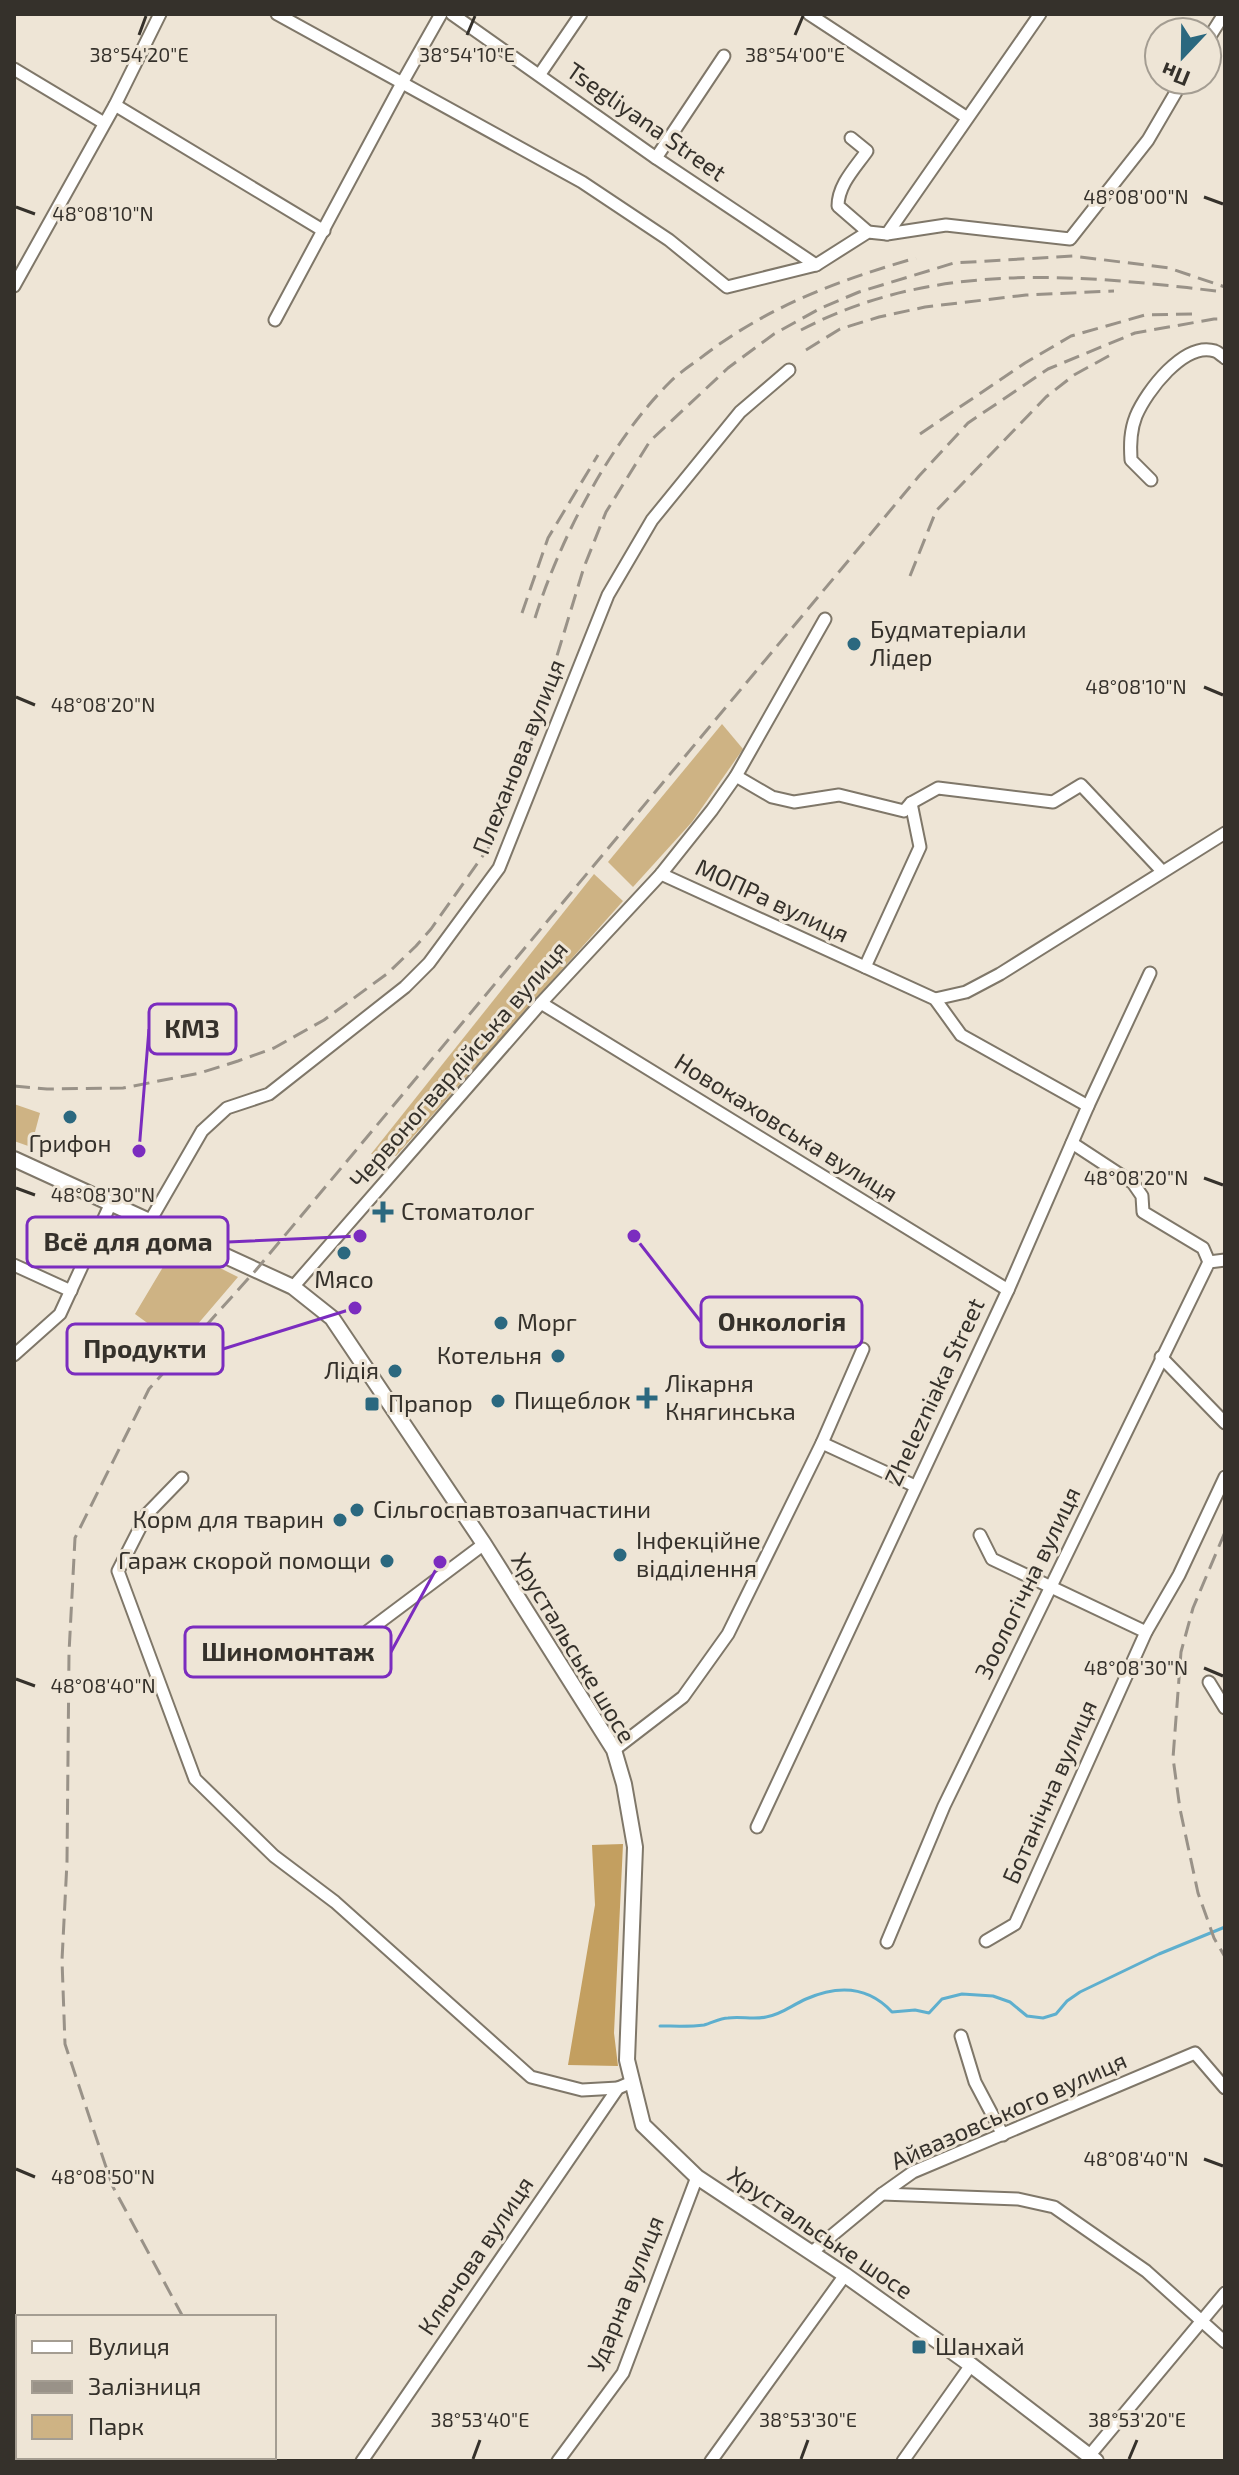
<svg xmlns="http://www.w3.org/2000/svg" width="1239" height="2475" font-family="'Exo 2',sans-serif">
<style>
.green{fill:#ceb384}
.forest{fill:#c39f60}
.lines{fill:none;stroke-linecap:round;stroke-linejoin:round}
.stream{stroke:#5eafce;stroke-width:3}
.minor-casing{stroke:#7f7769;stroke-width:15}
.tertiary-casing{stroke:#7f7769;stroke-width:18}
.minor{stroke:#fff;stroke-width:11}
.tertiary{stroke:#fff;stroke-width:14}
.rail{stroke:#999288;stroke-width:3;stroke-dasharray:16 8;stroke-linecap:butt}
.ticks{fill:none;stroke:#35312b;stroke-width:3}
.poi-dot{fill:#2b687f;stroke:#eee5d6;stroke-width:3}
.labels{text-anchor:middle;stroke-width:6;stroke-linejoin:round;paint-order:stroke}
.street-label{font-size:24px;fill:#35312b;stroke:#eee5d6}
.poi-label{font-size:24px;fill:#35312b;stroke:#eee5d6;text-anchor:start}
.ticks-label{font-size:20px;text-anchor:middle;fill:#35312b;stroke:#eee5d6;stroke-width:6;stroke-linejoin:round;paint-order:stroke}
.leader{fill:none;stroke:#7b2cbf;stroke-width:3}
.callout-dot{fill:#7b2cbf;stroke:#eee5d6;stroke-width:3}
.callout{fill:#eee5d6;stroke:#7b2cbf;stroke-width:3}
.callout-label{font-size:26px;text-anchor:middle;font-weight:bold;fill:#35312b}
</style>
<rect width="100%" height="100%" fill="#eee5d6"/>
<g class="green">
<polygon points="722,724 743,749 692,822 633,887 608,862"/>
<polygon points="594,874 623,901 396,1156 371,1154"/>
<polygon points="14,1104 40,1113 31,1147 14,1141"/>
<polygon points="190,1253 238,1277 179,1346 135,1314 169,1257 183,1265"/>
</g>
<polygon class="forest" points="623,1844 614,2033 618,2066 568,2065 595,1905 592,1845"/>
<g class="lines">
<path class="stream" d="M 660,2026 C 674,2026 690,2027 704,2025 C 712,2023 720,2018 728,2018 C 741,2016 753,2020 766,2017 C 781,2015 792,2005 806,1999 C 838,1985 868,1986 892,2012 L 915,2010 L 929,2013 L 942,1999 L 962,1994 L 993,1996 L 1010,2002 L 1027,2016 L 1043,2018 L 1056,2014 L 1067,2001 L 1080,1992 L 1159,1954 L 1225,1927"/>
<g class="minor-casing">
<g id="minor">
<polyline points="277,14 582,182 669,240 727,287 816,265 868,232 887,234 946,225 1070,239 1148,140 1183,80"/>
<polyline points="452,14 656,158 816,265"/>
<polyline points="809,14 966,117"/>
<polyline points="1207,41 1224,14"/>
<polyline points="14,69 104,123"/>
<polyline points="540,74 581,14"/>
<polyline points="115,105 324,231"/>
<path d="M 851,138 L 867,151 C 855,168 838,185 838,206 L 868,232"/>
<polyline points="656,158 724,56"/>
<polyline points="887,234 1040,14"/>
<polyline points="14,286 115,105 160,14"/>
<polyline points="275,320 402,83 441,14"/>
<path d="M 1151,480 L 1131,460 C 1130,445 1130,431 1136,416 C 1146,392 1184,341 1215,351 C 1216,351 1224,357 1225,358"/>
<polyline points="736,776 772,797 794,802 839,795 904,811 911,803 938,788 1053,802 1081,785 1162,871"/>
<polyline points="661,874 935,999 961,1035 1088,1106"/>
<polyline points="865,967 920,847 911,803"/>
<polyline points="935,999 966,992 1000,974 1225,833"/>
<polyline points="541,1003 1008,1290"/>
<polyline points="1072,1143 1133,1183 1142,1196 1143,1212 1203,1248 1209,1262"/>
<polyline points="150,1221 202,1131 227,1108 269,1094 405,987 429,963 499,868 608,595 652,520 740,412 789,370"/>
<polyline points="14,1265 71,1291"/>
<polyline points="293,1287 541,1003 661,874 712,810 736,776 825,619"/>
<polyline points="14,1355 60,1314 111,1203"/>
<polyline points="1161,1357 1225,1423"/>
<polyline points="822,1443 915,1486"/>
<polyline points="182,1478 147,1514 118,1571 195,1779 274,1856 335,1902 531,2077 582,2090 618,2088"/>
<polyline points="980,1535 992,1559 1146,1632"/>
<polyline points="368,1631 484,1544"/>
<polyline points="1209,1682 1225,1708"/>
<polyline points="614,1750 683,1697 728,1634 822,1443 863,1349"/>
<polyline points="757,1827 1008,1290 1088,1106 1150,973"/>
<polyline points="986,1941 1015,1924 1146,1632 1179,1575 1225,1477"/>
<polyline points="887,1942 944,1806 1209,1262 1225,1260"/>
<polyline points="961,2036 975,2082 1003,2135"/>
<polyline points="882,2194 1018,2199 1054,2207 1146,2271 1225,2342"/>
<polyline points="812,2252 882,2194 913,2172 1195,2053 1225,2088"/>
<polyline points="14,2443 18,2446"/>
<polyline points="1089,2456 1225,2293"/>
<polyline points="35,2457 41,2461"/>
<polyline points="362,2461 618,2088 632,2082"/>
<polyline points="558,2461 623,2373 697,2177"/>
<polyline points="711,2461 845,2275"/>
<polyline points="903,2461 971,2365"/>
</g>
</g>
<g class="tertiary-casing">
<polyline id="tertiary" points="14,1159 293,1287 332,1318 484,1544 614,1750 624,1784 635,1847 627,2060 643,2125 697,2177 845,2275 971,2365 1096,2461"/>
</g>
<use href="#minor" class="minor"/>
<use href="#tertiary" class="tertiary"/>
<g class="rail">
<path d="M 801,330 C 932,261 1075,274 1216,291"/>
<polyline points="806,350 840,329 879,317 925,307 1026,295 1114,291"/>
<polyline points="920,434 1025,363 1071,336 1145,315 1192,314"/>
<polyline points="910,576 936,511 1046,397 1074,375 1114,353"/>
<polyline points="522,613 548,538 598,455"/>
<path d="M 535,618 C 560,539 610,442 669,383 C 678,374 688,367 698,360 C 764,308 836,281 916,258"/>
<polyline points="14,1086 47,1089 123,1088 200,1073 238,1061 274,1048 324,1020 388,973 416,946 431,929 489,847 525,761 584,567 606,512 650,441 728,368 774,334 821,308 859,292 954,263 1073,256 1169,268 1225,287"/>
<polyline points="1225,1532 1193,1608 1181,1652 1173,1758 1180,1809 1198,1893 1214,1938 1225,1957"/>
<polyline points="183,2317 112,2185 65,2044 62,1960 67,1862 69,1653 75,1538 149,1389 256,1270 919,476 968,423 1048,369 1135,333 1214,319 1225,319"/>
</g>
</g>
<path class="ticks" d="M 139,35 L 146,16M 467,35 L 475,16M 795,35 L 803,16M 1204,197 L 1223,204M 16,207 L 35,214M 1204,687 L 1223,695M 16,697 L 35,705M 1204,1178 L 1223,1185M 16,1188 L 35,1195M 1204,1668 L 1223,1676M 16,1679 L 35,1686M 1204,2159 L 1223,2166M 16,2169 L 35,2177M 473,2459 L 480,2440M 801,2459 L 808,2440M 1129,2459 L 1137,2440"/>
<g class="poi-dot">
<circle cx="854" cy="644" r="8"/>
<circle cx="70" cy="1117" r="8"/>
<path d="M379 1200h8v8h8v8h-8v8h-8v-8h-8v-8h8z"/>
<circle cx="344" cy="1253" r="8"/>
<circle cx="501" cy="1323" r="8"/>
<circle cx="558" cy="1356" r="8"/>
<circle cx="395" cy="1371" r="8"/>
<path d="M643 1386h8v8h8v8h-8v8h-8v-8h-8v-8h8z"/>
<circle cx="498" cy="1401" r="8"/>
<rect x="364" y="1396" width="16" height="16" rx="4"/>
<circle cx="357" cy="1510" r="8"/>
<circle cx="340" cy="1520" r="8"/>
<circle cx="620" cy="1555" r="8"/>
<circle cx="387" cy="1561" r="8"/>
<rect x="911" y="2339" width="16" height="16" rx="4"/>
</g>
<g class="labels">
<g class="street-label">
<text transform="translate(646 122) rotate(35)" y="8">Tsegliyana Street</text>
<text transform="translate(519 757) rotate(-68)" y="8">Плеханова вулиця</text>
<text transform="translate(772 901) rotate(25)" y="8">МОПРа вулиця</text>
<text transform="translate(459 1065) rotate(-49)" y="8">Червоногвардійська вулиця</text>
<text transform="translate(786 1128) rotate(32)" y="8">Новокаховська вулиця</text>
<text transform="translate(935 1392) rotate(-65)" y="8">Zhelezniaka Street</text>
<text transform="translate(1028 1583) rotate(-64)" y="8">Зоологічна вулиця</text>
<text transform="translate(573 1648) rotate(59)" y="8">Хрустальське шосе</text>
<text transform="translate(1050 1792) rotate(-66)" y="8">Ботанічна вулиця</text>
<text transform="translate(1009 2111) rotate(-24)" y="8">Айвазовського вулиця</text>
<text transform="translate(820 2233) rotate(34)" y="8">Хрустальське шосе</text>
<text transform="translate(476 2256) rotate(-56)" y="8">Ключова вулиця</text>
<text transform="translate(626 2294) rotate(-68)" y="8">Ударна вулиця</text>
</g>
<g class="poi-label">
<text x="870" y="638">Будматеріали<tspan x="870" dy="28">Лідер</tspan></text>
<text x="70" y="1152" text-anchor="middle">Грифон</text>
<text x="401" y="1220">Стоматолог</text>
<text x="344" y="1288" text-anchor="middle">Мясо</text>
<text x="517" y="1331">Морг</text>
<text x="542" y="1364" text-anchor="end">Котельня</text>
<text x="379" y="1379" text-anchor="end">Лідія</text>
<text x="665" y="1392">Лікарня<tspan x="665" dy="28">Княгинська</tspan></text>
<text x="514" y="1409">Пищеблок</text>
<text x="388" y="1412">Прапор</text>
<text x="373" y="1518">Сільгоспавтозапчастини</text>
<text x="324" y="1528" text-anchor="end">Корм для тварин</text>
<text x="636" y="1549">Інфекційне<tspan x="636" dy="28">відділення</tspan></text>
<text x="371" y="1569" text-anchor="end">Гараж скорой помощи</text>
<text x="935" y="2355">Шанхай</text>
</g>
</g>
<g class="ticks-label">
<text x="139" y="62">38°54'20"E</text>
<text x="467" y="62">38°54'10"E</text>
<text x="795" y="62">38°54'00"E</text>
<text x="1136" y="204">48°08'00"N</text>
<text x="103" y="221">48°08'10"N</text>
<text x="1136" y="694">48°08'10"N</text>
<text x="103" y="712">48°08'20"N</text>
<text x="1136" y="1185">48°08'20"N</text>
<text x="103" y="1202">48°08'30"N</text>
<text x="1136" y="1675">48°08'30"N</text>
<text x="103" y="1693">48°08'40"N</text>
<text x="1136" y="2166">48°08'40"N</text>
<text x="103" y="2184">48°08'50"N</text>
<text x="480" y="2427">38°53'40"E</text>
<text x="808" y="2427">38°53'30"E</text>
<text x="1137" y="2427">38°53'20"E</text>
</g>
<path class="leader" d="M139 1151L149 1029M360 1236L228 1242M634 1236L701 1322M355 1308L223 1349M440 1562L391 1652"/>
<g class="callout-dot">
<circle cx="139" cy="1151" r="8"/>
<circle cx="360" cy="1236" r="8"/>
<circle cx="634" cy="1236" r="8"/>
<circle cx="355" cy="1308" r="8"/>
<circle cx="440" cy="1562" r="8"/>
</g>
<g class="callout">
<rect x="149" y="1004" width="87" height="50" rx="8"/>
<rect x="27" y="1217" width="201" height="50" rx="8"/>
<rect x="701" y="1297" width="161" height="50" rx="8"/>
<rect x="67" y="1324" width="156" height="50" rx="8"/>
<rect x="185" y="1627" width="206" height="50" rx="8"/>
</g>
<g class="callout-label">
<text x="192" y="1038">КМЗ</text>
<text x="128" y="1251">Всё для дома</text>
<text x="782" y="1331">Онкологія</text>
<text x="145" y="1358">Продукти</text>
<text x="288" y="1661">Шиномонтаж</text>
</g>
<rect width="1239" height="2475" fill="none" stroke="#35312b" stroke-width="32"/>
<rect x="16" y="2315" width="260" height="144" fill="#eee5d6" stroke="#a49d92" stroke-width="2"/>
<rect x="32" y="2341" width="40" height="12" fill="#ffffff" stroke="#a49d92" stroke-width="2"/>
<text x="88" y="2355" font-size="24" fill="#35312b">Вулиця</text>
<rect x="32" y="2381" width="40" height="12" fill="#999288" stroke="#a49d92" stroke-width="2"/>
<text x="88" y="2395" font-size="24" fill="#35312b">Залізниця</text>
<rect x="32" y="2415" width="40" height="24" fill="#ceb384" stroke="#a49d92" stroke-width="2"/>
<text x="88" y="2435" font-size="24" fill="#35312b">Парк</text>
<g transform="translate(1183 56) rotate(202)"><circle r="38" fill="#eee5d6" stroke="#a49d92" stroke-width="2"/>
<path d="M0-6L14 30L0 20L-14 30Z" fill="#2b687f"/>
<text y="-12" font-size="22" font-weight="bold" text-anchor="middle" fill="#35312b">Пн</text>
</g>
</svg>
